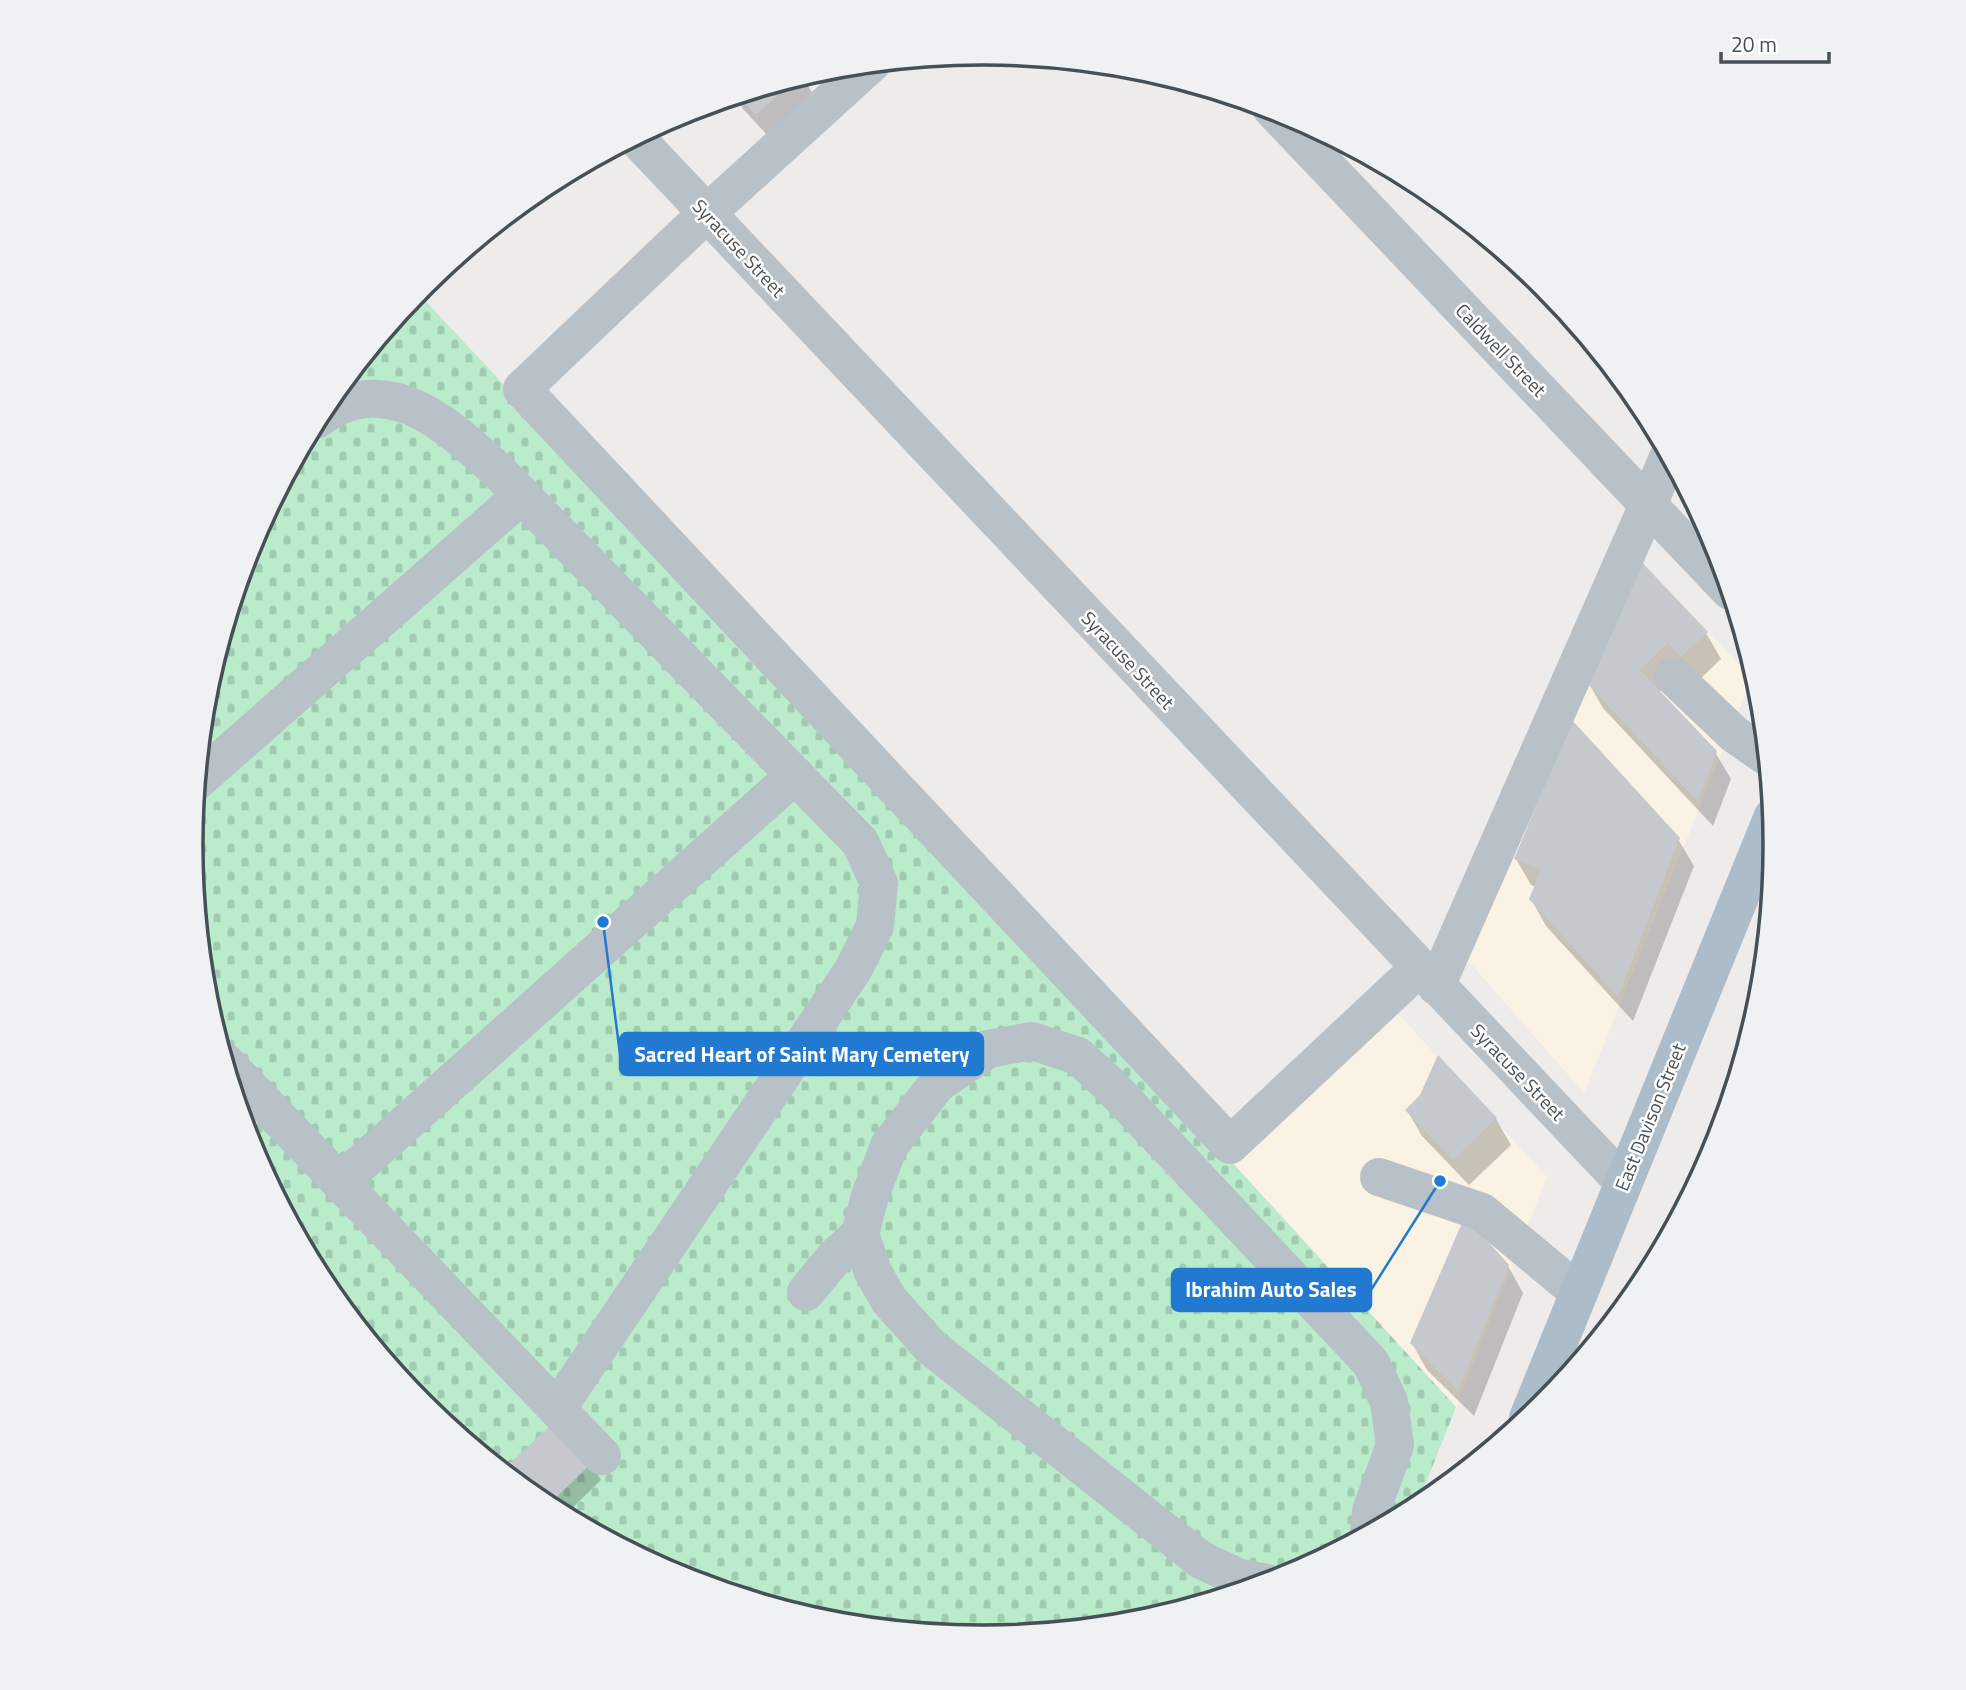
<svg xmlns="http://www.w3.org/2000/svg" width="1966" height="1690" font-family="'Titillium Web',sans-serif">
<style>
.commercial{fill:#faf2e3}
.cemetery{fill:url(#cemetery-stones)}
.shadow{fill:#0003}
.building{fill:#c5c9ce}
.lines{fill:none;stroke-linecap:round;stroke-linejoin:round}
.minor{stroke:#b7c1c7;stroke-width:38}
.major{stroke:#acbcc9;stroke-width:38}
.labels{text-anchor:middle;stroke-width:5;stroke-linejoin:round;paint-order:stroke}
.street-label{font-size:19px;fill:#455057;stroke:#fff}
.rim{fill:none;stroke:#455057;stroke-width:3.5}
.leader{fill:none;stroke:#2279d1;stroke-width:2.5}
.callout-dot{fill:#2279d1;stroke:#fff;stroke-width:2.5}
.callout{fill:#2279d1;stroke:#2279d1;stroke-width:2.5}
.callout-label{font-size:21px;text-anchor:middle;font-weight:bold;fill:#fff}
</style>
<defs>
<pattern id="cemetery-stones" width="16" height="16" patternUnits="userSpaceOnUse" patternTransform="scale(1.75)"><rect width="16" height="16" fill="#baebca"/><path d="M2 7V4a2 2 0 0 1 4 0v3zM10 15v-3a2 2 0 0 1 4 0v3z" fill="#a1cbb0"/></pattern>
</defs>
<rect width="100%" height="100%" fill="#eeebeb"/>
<g class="commercial">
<polygon points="1637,557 1752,678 1584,1093 1465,957"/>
<polygon points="1394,1009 1547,1177 1456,1407 1229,1159"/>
</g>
<polygon class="cemetery" points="417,292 1229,1159 1456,1407 1416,1508 1286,1577 1137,1622 983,1637 828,1622 679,1577 542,1504 422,1405 324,1285 251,1148 206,999 191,845 206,690 251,541 324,404"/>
<g class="shadow">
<polygon points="802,76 816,99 772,140 743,109 735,96"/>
<polygon points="1638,560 1706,633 1721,659 1697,682 1684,668 1659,692 1715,752 1731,779 1713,826 1603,708 1588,682"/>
<polygon points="1678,839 1694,866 1633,1021 1546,926 1531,899 1536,887 1531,885 1516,859"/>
<polygon points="1407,1110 1496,1119 1511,1145 1469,1185 1422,1136"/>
<polygon points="1508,1266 1523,1293 1474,1416 1427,1370 1412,1343"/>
<polygon points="591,1463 601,1480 564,1516 542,1504 509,1476 506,1470"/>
</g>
<g class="building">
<polygon points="796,78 756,115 737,95"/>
<polygon points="1637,557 1708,632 1681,657 1668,643 1640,670 1717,751 1698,802 1586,682"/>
<polygon points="1572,720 1680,838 1618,997 1529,899 1541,870 1514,859"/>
<polygon points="1438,1055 1497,1118 1453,1160 1405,1110 1420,1095"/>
<polygon points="1465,1216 1509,1265 1458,1391 1410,1343"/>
<polygon points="555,1421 593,1462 547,1506 503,1470"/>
</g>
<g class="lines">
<g class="minor">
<polyline points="872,63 707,213 522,389 1230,1145 1419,968"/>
<polyline points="1271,108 1730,591"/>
<polyline points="635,137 1623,1182"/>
<path d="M 316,420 C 323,416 331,409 339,406 C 402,379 455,432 498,471 L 860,842 L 879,883 L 875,926 L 853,970 L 557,1409"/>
<polyline points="1673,676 1734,734 1767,757"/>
<polyline points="197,781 522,495"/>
<polyline points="1436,986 1648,505 1669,455"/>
<polyline points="225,1062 602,1456"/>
<polyline points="1379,1177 1482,1212 1578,1292"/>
<polyline points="340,1182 795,775"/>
<polyline points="806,1292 834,1258 860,1234"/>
<polyline points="1267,1583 1240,1578 1201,1560 931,1347 889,1300 873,1272 860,1234 870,1196 889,1146 937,1084 988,1049 1032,1041 1078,1056 1110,1085 1371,1363 1389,1402 1395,1445 1371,1511 1369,1533"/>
</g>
<polyline class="major" points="1528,1418 1773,816"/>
</g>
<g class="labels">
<g class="street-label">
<text transform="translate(739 248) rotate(47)" y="7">Syracuse Street</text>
<text transform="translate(1501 350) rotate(46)" y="7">Caldwell Street</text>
<text transform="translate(1128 660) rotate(47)" y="7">Syracuse Street</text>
<text transform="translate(1518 1072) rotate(46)" y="7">Syracuse Street</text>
<text transform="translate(1650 1117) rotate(-68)" y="7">East Davison Street</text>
</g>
</g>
<path d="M0 0H1966V1690H0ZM203 845a780 780 0 1 1 1560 0a780 780 0 1 1-1560 0Z" fill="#f0f1f2" fill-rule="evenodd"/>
<path class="rim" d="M203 845a780 780 0 1 1 1560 0a780 780 0 1 1-1560 0Z"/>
<path class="leader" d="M603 922L620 1054M1440 1181L1371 1290"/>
<g class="callout-dot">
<circle cx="603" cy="922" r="7"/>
<circle cx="1440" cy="1181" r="7"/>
</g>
<g class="callout">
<rect x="620" y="1033" width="363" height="42" rx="7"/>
<rect x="1172" y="1269" width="199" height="42" rx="7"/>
</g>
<g class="callout-label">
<text x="802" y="1062">Sacred Heart of Saint Mary Cemetery</text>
<text x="1271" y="1297">Ibrahim Auto Sales</text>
</g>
<path d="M1721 52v10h108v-10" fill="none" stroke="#455057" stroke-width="3.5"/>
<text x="1731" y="52" font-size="21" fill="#455057" stroke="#ffffff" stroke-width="5" paint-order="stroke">20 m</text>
</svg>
